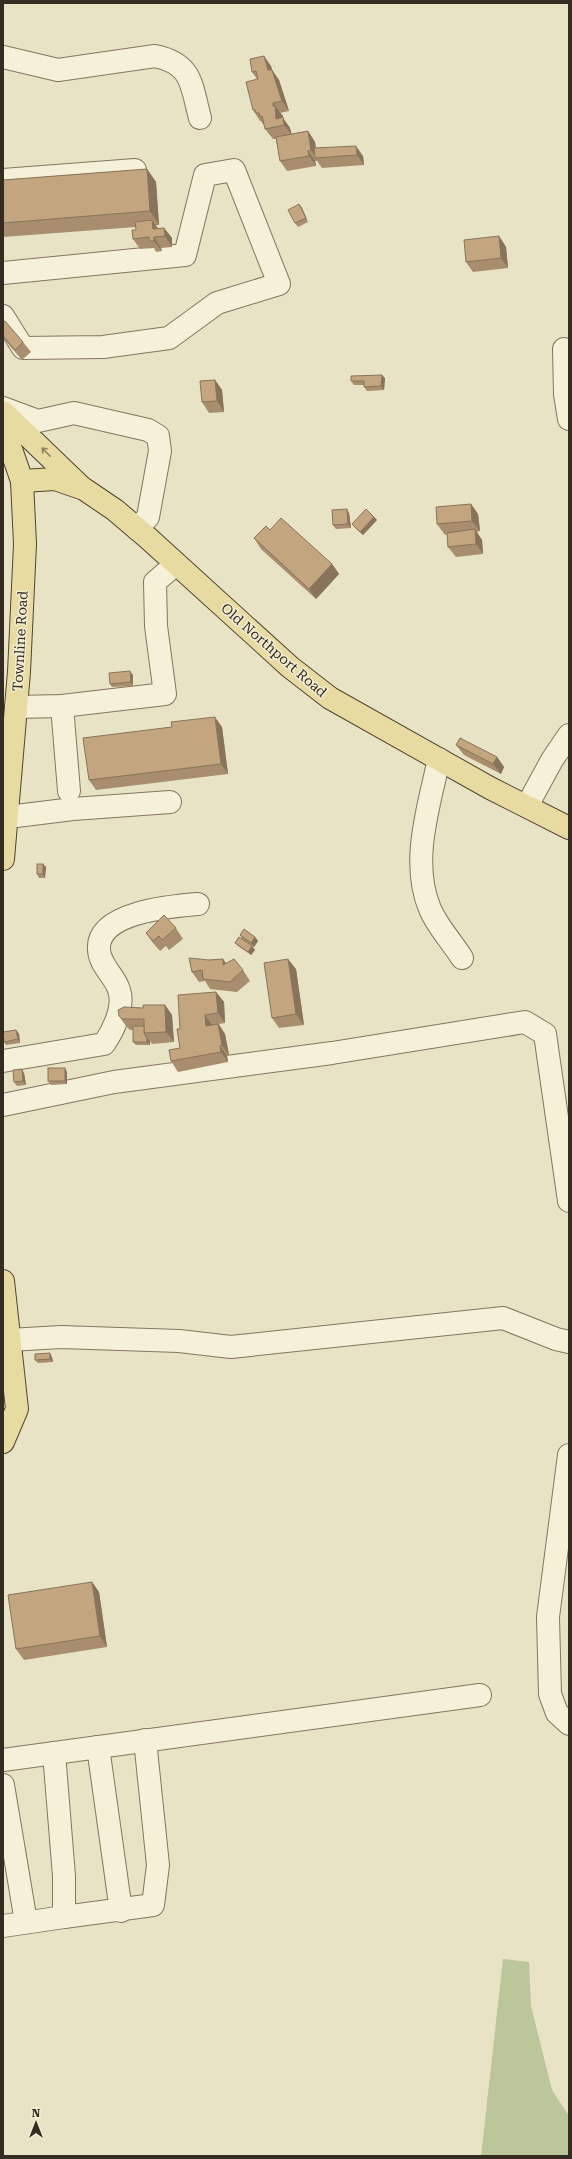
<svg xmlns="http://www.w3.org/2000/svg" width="572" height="2159" font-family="'Roboto Serif',serif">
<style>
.green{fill:#bbc69b}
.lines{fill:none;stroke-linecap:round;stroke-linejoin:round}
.minor-casing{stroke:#82765e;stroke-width:24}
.major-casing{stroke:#504431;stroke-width:24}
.minor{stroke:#f5f0d8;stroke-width:22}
.major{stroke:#e8dba2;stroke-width:22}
.wall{fill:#a88e6e}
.shaded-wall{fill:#88745a}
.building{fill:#c3a580;stroke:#88745a}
.oneway{stroke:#8e8461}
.labels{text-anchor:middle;stroke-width:3;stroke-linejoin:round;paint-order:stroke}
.street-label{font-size:14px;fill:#342c20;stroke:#f1edd5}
</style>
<rect width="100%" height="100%" fill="#e9e3c6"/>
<polygon class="green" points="503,1959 529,1962 531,2006 552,2090 569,2116 569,2156 481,2156"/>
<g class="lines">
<g class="minor-casing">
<g id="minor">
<path d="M 3,57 L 58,70 L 155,56 C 193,64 191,85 200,118"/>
<polyline points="3,180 135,170"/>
<polyline points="3,273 185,255 205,175 234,170 279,284 217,303 169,338 103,347 23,348 3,316"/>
<polyline points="564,349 565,394 569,419"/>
<polyline points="3,408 38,421 74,413 148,430 158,436 160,451 148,517 137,529"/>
<polyline points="62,706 69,791"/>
<polyline points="16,707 62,706 165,694 156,626 155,582 176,564"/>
<path d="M 439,759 C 429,806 410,862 430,909 C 437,926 452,942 462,958"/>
<polyline points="527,806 552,760 569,735"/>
<polyline points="8,817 73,809 170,802"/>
<path d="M 3,1061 L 104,1044 C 113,1031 125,1007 119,990 C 115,976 100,966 99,950 C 96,912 173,906 198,904"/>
<polyline points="3,1105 114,1082 332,1053 525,1022 545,1034 569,1201"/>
<polyline points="9,1340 61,1337 179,1341 231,1347 503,1318 556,1339 569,1342"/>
<polyline points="569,1455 548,1617 550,1694 557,1713 569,1724"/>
<polyline points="98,1747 121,1911"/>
<polyline points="3,1760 480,1695"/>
<polyline points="3,1785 26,1922"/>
<polyline points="64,1917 153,1905 158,1865 145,1740"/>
<polyline points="3,1926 64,1917 64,1876 54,1753"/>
</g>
</g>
<g class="major-casing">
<g id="major">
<polyline points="3,412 80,486"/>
<polyline points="3,426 22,481 25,544 19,672 3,859"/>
<polyline points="22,481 55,479 84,489 115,510 148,538 290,667 330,698 490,788 569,828"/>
<polyline points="3,1281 17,1409 3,1442"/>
</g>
</g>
<use href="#minor" class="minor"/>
<use href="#major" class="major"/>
</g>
<g class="wall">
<polygon points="271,66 272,70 279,80 289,111 280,113 283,116 283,118 290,128 291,134 308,131 315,142 316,148 363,156 364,165 322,168 317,161 315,161 316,166 287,171 280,161 276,139 273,139 265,129 264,124 263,124 261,121 260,121 253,110 257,79 252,72"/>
<polygon points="147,169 156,182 159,225 156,225 158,228 164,228 172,238 172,247 161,248 162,251 156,252 154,248 140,249 133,239 136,230 136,227 3,237 3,180"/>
<polygon points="299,204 302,208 308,222 298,227 295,223"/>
<polygon points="499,236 506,247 508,268 473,272 466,262"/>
<polygon points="3,322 23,342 31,352 22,360 3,338"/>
<polygon points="385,378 384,390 367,391 364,387 364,385 354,385 351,381"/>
<polygon points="215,380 222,390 224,412 209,413 202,402"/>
<polygon points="471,504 478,514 480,531 476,532 482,540 483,554 456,557 448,547 447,534 445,535 437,524"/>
<polygon points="349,513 351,528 336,529 333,525"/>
<polygon points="374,517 377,520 363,535 355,528 352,524"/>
<polygon points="254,538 332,564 339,574 316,599 261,549"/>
<polygon points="133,675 133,686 112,687 110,684"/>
<polygon points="222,727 228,774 96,790 89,780"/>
<polygon points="456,745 497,757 504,767 501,774 464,755"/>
<polygon points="43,864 46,867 45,878 39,878 37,874"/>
<polygon points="176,928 183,939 169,950 166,946 160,951 153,943 146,933"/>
<polygon points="240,935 255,937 258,941 254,947 242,939"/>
<polygon points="235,943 252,946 255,950 251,955 238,946"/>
<polygon points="223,959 226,964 243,970 250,981 237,992 210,989 205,981 199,982 192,972 209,960"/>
<polygon points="296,969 304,1025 279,1028 272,1018"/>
<polygon points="216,992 224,1002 225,1023 219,1024 225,1034 229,1055 227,1056 228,1062 178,1072 171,1061 180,1048 180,1029"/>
<polygon points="165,1005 172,1015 174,1042 152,1044 150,1041 150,1045 136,1045 133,1042 133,1030 130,1030 126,1026 119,1016 143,1008"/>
<polygon points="16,1030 19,1034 20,1043 6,1045 4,1042"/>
<polygon points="67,1072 67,1084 51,1085 48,1081"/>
<polygon points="24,1073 26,1085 17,1086 14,1082"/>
<polygon points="52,1357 53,1362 38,1363 35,1360"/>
<polygon points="92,1582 99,1592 107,1647 24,1660 16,1649"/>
</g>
<g class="shaded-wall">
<polygon points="264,56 271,66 272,70 279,80 289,111 282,101 268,70"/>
<polygon points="273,103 283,116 283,118 290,128 292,135 284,125 276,119"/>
<polygon points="308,131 315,142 317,158 316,158 311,150"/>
<polygon points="356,146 363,156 364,165 357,155"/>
<polygon points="308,151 315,161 316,166 309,156"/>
<polygon points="147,169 156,182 159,225 150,211"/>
<polygon points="299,204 302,208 308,222"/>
<polygon points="152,220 159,231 153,229"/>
<polygon points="164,228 172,238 172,247 165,236"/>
<polygon points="499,236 506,247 508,268 501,258"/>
<polygon points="154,237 161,248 162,251 154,241"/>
<polygon points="382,375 385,378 384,390 381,386"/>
<polygon points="215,380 222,390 224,412 217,401"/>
<polygon points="471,504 478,514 480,531 472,521"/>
<polygon points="347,509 349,513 351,528 348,524"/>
<polygon points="374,517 377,520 363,535 360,532"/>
<polygon points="475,529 482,540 483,554 476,544"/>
<polygon points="332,564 339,574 316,599 309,589"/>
<polygon points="130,671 133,675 133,686 131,682"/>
<polygon points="215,717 222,727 228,774 221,764"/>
<polygon points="497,757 504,767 501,774 493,764"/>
<polygon points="43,864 46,867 45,878 43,874"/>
<polygon points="255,937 258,941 254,947 251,943"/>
<polygon points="252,946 255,950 251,955 248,952"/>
<polygon points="223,959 230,969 223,965"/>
<polygon points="288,959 296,969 304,1025 296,1014"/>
<polygon points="216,992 224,1002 225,1023 218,1013"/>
<polygon points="165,1005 172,1015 174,1042 166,1032"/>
<polygon points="205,1015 212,1025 206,1026"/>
<polygon points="218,1024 225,1034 229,1055 222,1045"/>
<polygon points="16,1030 19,1034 20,1043 18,1039"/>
<polygon points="147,1038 150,1041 150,1045 147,1042"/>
<polygon points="220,1046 227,1056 228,1062 221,1052"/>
<polygon points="65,1068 67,1072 67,1084 65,1081"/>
<polygon points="22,1069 24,1073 26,1085 23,1081"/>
<polygon points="50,1353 52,1357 53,1362 50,1359"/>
<polygon points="92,1582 99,1592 107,1647 100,1636"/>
</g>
<g class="building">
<polygon points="264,56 268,70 272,70 282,101 273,103 273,106 275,106 276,119 283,117 284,125 265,129 262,116 260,117 259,113 256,113 255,110 253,110 246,82 258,79 256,71 252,72 250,59"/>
<polygon points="308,131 311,150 308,151 309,156 280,161 276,137"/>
<polygon points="356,146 357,155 315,158 314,148"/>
<polygon points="147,169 150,211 3,223 3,180"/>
<polygon points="299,204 306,218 295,223 288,210"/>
<polygon points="152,220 153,229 164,228 165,236 154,237 154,241 149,241 149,237 133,239 132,230 136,230 135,222"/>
<polygon points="499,236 501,258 466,262 464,240"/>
<polygon points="5,321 23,342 15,350 3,336 3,322"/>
<polygon points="382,375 381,386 364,387 364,381 351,381 351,376"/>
<polygon points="215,380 217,401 202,402 200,381"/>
<polygon points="471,504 472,521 437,524 436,507"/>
<polygon points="347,509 348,524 333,525 332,510"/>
<polygon points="366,509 374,517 360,532 352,524"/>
<polygon points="281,518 332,564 309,589 254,538 266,526 270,530"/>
<polygon points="475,529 476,544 448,547 447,533"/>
<polygon points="130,671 131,682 110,684 109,673"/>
<polygon points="215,717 221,764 89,780 83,738 172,727 171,722"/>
<polygon points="460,738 497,757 493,764 456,745"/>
<rect x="37" y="864" width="6" height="10"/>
<polygon points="164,915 176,928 162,940 159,936 153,941 146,933"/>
<polygon points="244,929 255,937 251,943 240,935"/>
<polygon points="239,937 252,946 248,952 235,943"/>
<polygon points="189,958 209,960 223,959 223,965 234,959 243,970 230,982 203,979 202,970 192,972"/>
<polygon points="288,959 296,1014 272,1018 264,963"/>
<polygon points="216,992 218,1013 205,1015 206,1026 218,1024 222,1045 220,1046 221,1052 171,1061 169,1050 180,1048 177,1029 180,1029 178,995"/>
<polygon points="143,1005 165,1005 166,1032 144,1033 144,1019 122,1019 119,1016 118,1010 124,1007 143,1008"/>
<polygon points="133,1026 144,1026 144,1033 147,1038 147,1042 133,1042"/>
<polygon points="16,1030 18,1039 4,1042 3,1032"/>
<rect x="48" y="1068" width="17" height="13"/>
<polygon points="22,1069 23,1081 14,1082 13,1070"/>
<polygon points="50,1353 50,1359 35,1360 35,1354"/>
<polygon points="92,1582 100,1636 16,1649 8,1595"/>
</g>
<defs><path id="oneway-shaft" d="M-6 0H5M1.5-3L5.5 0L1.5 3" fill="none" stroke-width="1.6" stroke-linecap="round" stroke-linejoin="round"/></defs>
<use class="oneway" href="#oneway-shaft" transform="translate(46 452) rotate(-135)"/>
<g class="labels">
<g class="street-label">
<text transform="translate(20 641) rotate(-87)" y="5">Townline Road</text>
<text transform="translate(274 650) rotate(41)" y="5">Old Northport Road</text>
</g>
</g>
<rect width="572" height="2159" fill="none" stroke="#342c20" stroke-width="8"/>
<g transform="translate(36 2123)" stroke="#f1edd5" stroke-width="3" paint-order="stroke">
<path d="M0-3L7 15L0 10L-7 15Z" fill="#342c20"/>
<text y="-6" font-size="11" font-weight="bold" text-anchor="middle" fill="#342c20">N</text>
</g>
</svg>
